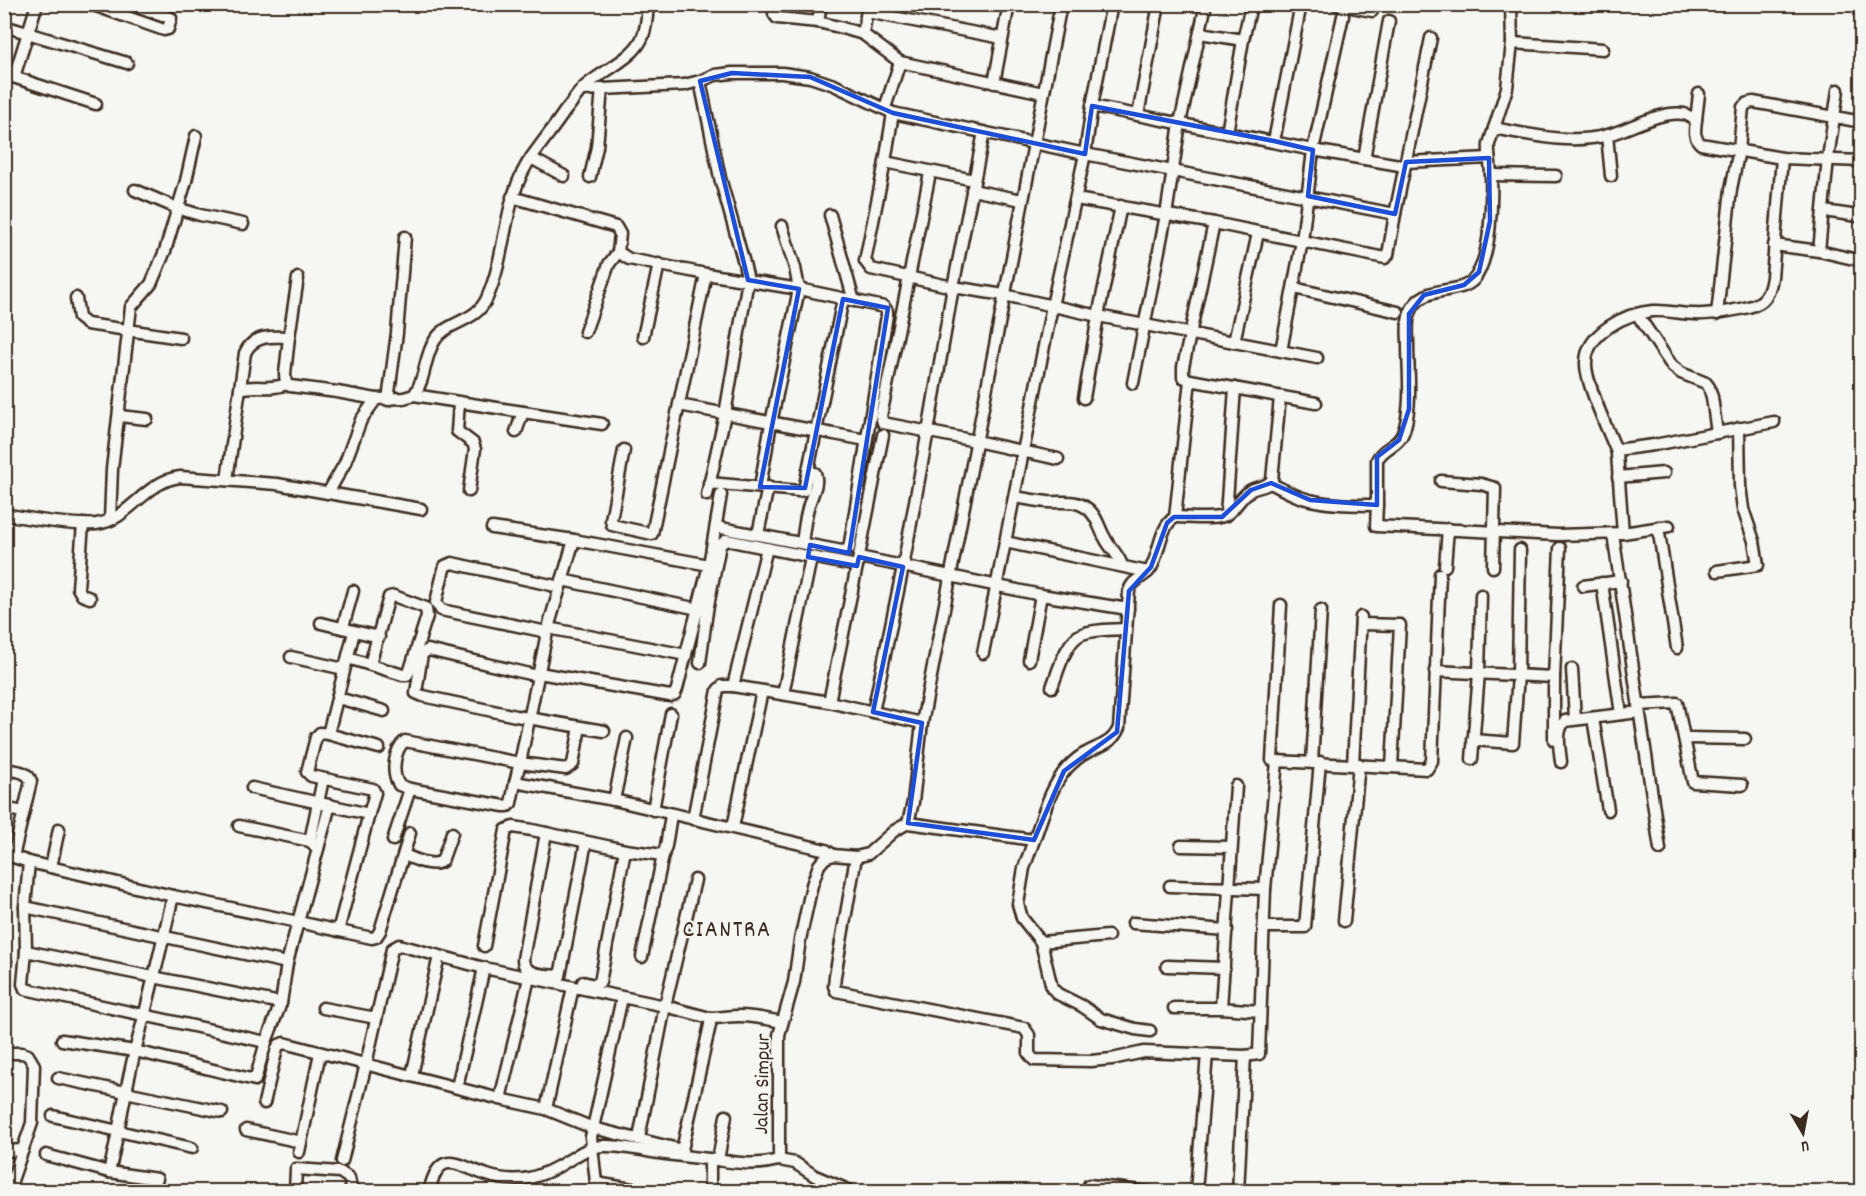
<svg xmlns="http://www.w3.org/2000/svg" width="1866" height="1196" font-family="Dekko,sans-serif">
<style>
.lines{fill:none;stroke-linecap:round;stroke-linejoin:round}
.street-casing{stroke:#3b2a1e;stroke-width:15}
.street{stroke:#f6f6f2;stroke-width:10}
.marked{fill:none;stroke:#1d4ed8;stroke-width:4.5;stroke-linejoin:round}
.labels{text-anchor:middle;stroke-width:4.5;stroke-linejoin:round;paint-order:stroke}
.street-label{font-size:21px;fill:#3b2a1e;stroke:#f6f6f2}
.quarter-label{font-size:24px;letter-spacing:1.5px;fill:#3b2a1e;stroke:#f6f6f2}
</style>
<rect width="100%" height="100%" fill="#f6f6f2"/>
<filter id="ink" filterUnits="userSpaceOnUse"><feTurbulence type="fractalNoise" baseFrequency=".0167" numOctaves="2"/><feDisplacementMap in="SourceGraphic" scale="12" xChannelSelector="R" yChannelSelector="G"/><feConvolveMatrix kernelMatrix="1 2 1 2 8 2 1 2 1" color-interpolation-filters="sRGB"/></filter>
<g filter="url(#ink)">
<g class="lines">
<g class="street-casing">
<g id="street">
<polyline points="90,4 164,30 168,29 171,18 130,4"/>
<polyline points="776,4 774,14 777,18 818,22 839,27 863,34 900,62 1043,93"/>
<polyline points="1335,4 1372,11 1373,4"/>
<polyline points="867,12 1002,38"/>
<polyline points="818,22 821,4"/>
<polyline points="4,26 127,63"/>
<polyline points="1200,33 1243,40"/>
<polyline points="863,34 868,4"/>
<polyline points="1512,43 1603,49"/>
<polyline points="4,74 96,104"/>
<polyline points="14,77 37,4"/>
<polyline points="700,81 720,178 744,263 748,280 725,414 707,495"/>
<polyline points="994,83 1009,4"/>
<polyline points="582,90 684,85 700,81 715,75 732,73 782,73 810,77 834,85 893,113 1085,154 1395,214"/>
<polyline points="1092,106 1313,150 1405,166"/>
<polyline points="885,108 900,62"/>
<polyline points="893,113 885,162 865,261 871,269 953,287 1004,295 1098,316 1317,358"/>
<polyline points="1138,115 1159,4"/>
<polyline points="1696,120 1699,94"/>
<path d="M 1494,128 C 1531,135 1571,145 1608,135 C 1630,129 1661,110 1684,114 C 1688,115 1692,118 1696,120 C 1695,129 1693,138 1701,144 L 1782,158 L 1862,161"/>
<polyline points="1227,133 1243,40 1250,10"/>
<polyline points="1607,135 1611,176"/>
<polyline points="1274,141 1301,4"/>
<polyline points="531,158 564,176"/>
<polyline points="1364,159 1389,21"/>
<polyline points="885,162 974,180"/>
<polyline points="1406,162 1489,158"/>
<polyline points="930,173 881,416 883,423 976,441 1058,459"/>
<polyline points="1491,175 1556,176"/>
<polyline points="590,177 597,147 602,88"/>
<polyline points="135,190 177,208 200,215 243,224"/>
<polyline points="972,190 1022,200"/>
<polyline points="512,197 616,227 620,234 618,252 629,259 706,274"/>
<polyline points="1076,199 1214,223 1385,258 1388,255 1395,214 1431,38"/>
<polyline points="1824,211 1858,216"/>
<polyline points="830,215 854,301"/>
<polyline points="1214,223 1183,367 1183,377 1190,380 1316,403"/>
<polyline points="1774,245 1819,251 1862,261"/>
<polyline points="1819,251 1828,158 1838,90"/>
<polyline points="298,278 289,337 285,374 286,384 290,386 337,392 376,399"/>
<polyline points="1294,288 1398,312"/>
<polyline points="76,298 79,318 87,324 181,338"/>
<polyline points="1637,314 1672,366 1681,373 1706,383 1709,387 1712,397 1717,433"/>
<polyline points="1717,314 1731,189 1739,150 1743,107 1748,103 1753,102 1862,122"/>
<polyline points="585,332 609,264 618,252"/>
<polyline points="643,337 659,264"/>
<polyline points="1234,342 1258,233"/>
<polyline points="1281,351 1302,241 1313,150 1343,16"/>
<polyline points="1133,383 1166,215 1180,123 1206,4"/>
<path d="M 240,389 C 256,384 272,391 286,384"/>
<polyline points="414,395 523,412 516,432"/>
<polyline points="1084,398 1098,316 1121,206"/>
<polyline points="388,400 397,333 405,237"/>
<polyline points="459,403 457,431 473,443 475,449 469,491"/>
<polyline points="679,405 866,440"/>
<polyline points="523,412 602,424"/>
<polyline points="119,416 147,419"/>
<path d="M 1774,422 L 1654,445 L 1616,450 C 1608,430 1585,382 1586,363 C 1586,333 1626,313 1653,311 C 1667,310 1680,314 1694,314 C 1710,315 1724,312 1740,309 C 1761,305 1769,300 1772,277 L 1782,158"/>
<polyline points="928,432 953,287 984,132"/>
<polyline points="624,450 611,520 612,525 652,534 706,274 799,289 884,307 887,311 887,315 849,549 842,551 716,527"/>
<polyline points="1618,477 1664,473"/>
<path d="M 227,480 L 245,353 C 253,335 272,336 289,337"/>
<polyline points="1441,481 1481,484 1495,488 1493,567"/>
<polyline points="709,483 799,491 804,490 843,299"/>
<path d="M 1270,483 C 1283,489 1295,497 1310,500 C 1331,505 1355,505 1377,505 L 1377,460 C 1384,445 1400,448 1405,427 C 1412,401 1408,372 1408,345 C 1408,335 1406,323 1410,313 C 1422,280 1464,299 1477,275 C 1491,252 1492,203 1491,176 C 1491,165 1488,155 1489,144 L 1507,88 L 1512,43 L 1511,4"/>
<polyline points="760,487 771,423 799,289 795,268 782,226"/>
<polyline points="328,493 421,509"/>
<path d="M 1015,497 C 1026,499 1037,501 1048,502 C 1065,503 1079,498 1092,513 C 1098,520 1100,530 1105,538 C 1110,549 1119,554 1122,566"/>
<polyline points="1377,505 1376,526 1558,535 1623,533 1617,454"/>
<path d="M 4,514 C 31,519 70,526 96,524 C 104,523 112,520 118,516 C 139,502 154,480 180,477 L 277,484 L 328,493 L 345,463 L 361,420 L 376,399 L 404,398 L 414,395 C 426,379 424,356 435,340 C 448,320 476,323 487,298 C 508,252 502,197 533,155 C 543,141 555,126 565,111 C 571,104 576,96 582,89 C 599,72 635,59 643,36 C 647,26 647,15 648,4"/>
<polyline points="1226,515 1235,388"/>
<path d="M 1175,517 C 1188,517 1218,521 1227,514 C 1236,508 1241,496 1251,490 C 1259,486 1266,488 1272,480 L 1280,397"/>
<polyline points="110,520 112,469 131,307 151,284 165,251 186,181 196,136"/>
<polyline points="83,524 78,588 82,595 90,598"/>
<polyline points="1658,527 1677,648"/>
<polyline points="492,528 574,540 709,565"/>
<polyline points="1623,533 1669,526"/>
<polyline points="758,534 768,487"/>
<polyline points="1613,534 1660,849"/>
<path d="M 574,540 L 548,628 L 521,758 C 517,773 514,788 511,803 L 508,806 L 504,806 L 410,789 L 399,785 C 391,773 394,750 405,741 L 520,763 L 566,769 L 573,764 L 580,727"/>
<polyline points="1005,542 1148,572"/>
<path d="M 802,543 C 804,530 805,517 809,505 C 812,494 819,484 815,473 L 808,471"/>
<polyline points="767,548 733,686 829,702 922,723"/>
<polyline points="859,557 1041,595 1128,609"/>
<polyline points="1445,566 1448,529"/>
<polyline points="1717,571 1758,565 1754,541 1743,509 1740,486 1739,428"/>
<polyline points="562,580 703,610"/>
<polyline points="1602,583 1621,714"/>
<polyline points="1583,586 1621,581"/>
<polyline points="321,623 379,637"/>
<polyline points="1361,624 1400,625 1392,766"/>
<polyline points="343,627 353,591"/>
<polyline points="548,628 686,655"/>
<polyline points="354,632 328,734 320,733 316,737 307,772 311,776 373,789 375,793 369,814"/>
<polyline points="547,632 441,610 436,602 444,569 445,566 452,563 560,587"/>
<polyline points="983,653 1052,306 1085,154 1092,106 1112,4"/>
<polyline points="291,657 344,669"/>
<polyline points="348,658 403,675 407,675 410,670 427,616 426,608 394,596 389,597 370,664"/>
<polyline points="1029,660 1041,595"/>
<polyline points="700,663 707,611 720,545 726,540 857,566 883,435"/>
<polyline points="1572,669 1575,719"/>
<polyline points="1435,671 1554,677 1554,740"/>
<polyline points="539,673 670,696 675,694 677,689 709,565 721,495"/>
<polyline points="538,676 428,650 422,654 416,693 423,696 516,716 604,731"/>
<polyline points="1554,677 1560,548"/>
<path d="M 1052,687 C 1058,672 1066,640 1082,634 C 1095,629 1111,630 1125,629"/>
<polyline points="783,694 811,558"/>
<polyline points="338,698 384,711"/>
<polyline points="829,702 857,566"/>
<polyline points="1638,705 1677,703 1693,782 1742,785"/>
<polyline points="873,712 903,567 927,436"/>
<polyline points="1593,718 1608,810"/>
<polyline points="328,734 379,748"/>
<polyline points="1685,738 1745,739"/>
<polyline points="1473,740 1513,743 1518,675 1520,550"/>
<polyline points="1472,759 1479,673 1481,595"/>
<polyline points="1277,761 1272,760 1281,605"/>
<polyline points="1312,762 1321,610"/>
<path d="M 1561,762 C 1560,749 1555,732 1565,721 L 1639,712"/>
<polyline points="1353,764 1361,617"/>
<path d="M 4,769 C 14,771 27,770 31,781 L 13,857"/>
<polyline points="515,782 614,800 826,850 833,855"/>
<polyline points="252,788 369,814 338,931"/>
<polyline points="614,800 627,738"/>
<polyline points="4,808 23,812"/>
<polyline points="653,810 671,714"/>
<polyline points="693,819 718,690 722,686 733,686"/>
<polyline points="908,823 913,802 922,723 1061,4"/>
<polyline points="239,826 310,841"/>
<polyline points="733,827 762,691"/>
<path d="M 546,833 L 523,959 C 523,976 547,975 560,976 L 586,842"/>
<polyline points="393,840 410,789"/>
<polyline points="1034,840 1024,868 1018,904 1022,918 1041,942 1052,988 1058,994 1082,1006 1101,1019 1135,1029 1150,1031"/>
<polyline points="1181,846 1231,847"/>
<polyline points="318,849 310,841 323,779"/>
<path d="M 4,854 L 29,862 L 173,896 C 161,948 149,999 135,1051 C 125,1091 119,1132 109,1172"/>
<path d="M 404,855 C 415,859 432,868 442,861 L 452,833"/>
<polyline points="856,857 835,976 834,986 836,991 1024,1028 1029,1035 1029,1054 1034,1060 1091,1061 1112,1059 1144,1052 1245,1056 1259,1054 1265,889 1277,761 1427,769 1432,761 1440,574"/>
<polyline points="29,862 25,907 26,951 23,984 25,989 266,1042"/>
<polyline points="51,867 59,829"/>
<polyline points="1170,886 1265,889"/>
<polyline points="173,896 298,922 330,805"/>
<polyline points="25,907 287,963"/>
<polyline points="1344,921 1359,764"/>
<polyline points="1133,923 1227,930"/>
<polyline points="1263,927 1305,927 1320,762"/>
<polyline points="1041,942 1108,936"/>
<polyline points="484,946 506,830 513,827 532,830 625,850 663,855 666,846 671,815"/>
<polyline points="26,951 281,1003"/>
<polyline points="642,957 663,855"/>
<polyline points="4,961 6,961"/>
<polyline points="1167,966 1224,968"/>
<polyline points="583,982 594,985 600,982 625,850"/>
<polyline points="323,1008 376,1018"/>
<polyline points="1174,1008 1221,1008 1260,1011"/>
<polyline points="1221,1008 1236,786"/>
<path d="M 710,1018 C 720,1018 729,1016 739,1016 C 754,1016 768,1019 782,1022"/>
<polyline points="62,1040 135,1051 255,1080 266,1042 281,1003 287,963 298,922 372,938 376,937 380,931 410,833"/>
<polyline points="4,1053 22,1053 28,1055 34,1065 32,1123 8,1192"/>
<polyline points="412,1075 439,956"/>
<polyline points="58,1078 222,1112"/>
<polyline points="457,1087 484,968"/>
<polyline points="500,1099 529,978"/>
<polyline points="264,1103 277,1048 279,1045 284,1043 500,1099 546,1109"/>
<polyline points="53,1116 192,1148"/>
<polyline points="246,1130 301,1142"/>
<polyline points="639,1138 665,1006 695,880"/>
<polyline points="4,1151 23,1150"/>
<polyline points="299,1152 320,1053"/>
<polyline points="46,1155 109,1172 157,1179"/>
<polyline points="710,1159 710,1192"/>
<polyline points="718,1160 726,1116"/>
<polyline points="779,1160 795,1163 815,1176 853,1192"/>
<polyline points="342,1161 366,1064 392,949 399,945 484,968 665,1006 710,1018 710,1025 682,1150 593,1128 546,1109 573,987"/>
<polyline points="596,1183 650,1192"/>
<polyline points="1089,1185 1149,1192"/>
<polyline points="295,1192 296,1169 340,1172 349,1178 352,1192"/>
<path d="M 429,1192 C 439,1147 457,1165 487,1175 C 498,1179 511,1180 523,1179 C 540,1177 555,1169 569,1160 C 581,1153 588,1147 602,1146 C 617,1145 633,1149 647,1151 C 670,1155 693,1157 716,1160 C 739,1163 756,1166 779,1160 L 779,1035 L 794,982 L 800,940 L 812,885 L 819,865 L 825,858 L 833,855 L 856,857 L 868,854 L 894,831 L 908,823 L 1034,840 C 1043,816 1050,787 1068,767 C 1073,762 1079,756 1086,753 C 1100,745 1112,744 1119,728 L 1129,591 C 1132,579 1145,578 1151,568 C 1160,552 1159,528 1175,517 L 1190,380"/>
<polyline points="597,1192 591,1137 622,998"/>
<polyline points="1196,1192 1207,1054"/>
<polyline points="1238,1192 1245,1056"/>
</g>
</g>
<use href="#street" class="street"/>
</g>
</g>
<path class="marked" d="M 732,73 L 810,77 L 893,113 L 1085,154 L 1092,106 L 1274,141 L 1313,150 L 1308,196 L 1395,214 L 1406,162 L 1489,158 L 1490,221 L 1479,272 L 1464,285 L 1424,295 L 1409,314 L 1409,409 L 1399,440 L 1377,457 L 1377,505 L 1310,500 L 1271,483 L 1251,490 L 1222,517 L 1174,517 L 1167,523 L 1151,567 L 1129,591 L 1117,732 L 1064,771 L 1034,840 L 908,823 L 922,723 L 873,712 L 903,567 L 859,557 L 857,566 L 808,557 L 810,545 L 849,553 L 888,308 L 843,299 L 805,488 L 760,487 L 799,289 L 748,280 L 700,81 Z"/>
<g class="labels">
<g class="street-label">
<text transform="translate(761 1084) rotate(-89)" y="7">Jalan Simpur</text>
</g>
<g class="quarter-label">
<text x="727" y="936">CIANTRA</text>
</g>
</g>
<rect width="1866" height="1196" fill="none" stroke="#f6f6f2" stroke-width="24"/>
<rect x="12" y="12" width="1842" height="1172" fill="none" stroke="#3b2a1e" stroke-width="2" filter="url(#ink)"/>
<g transform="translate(1803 1133) rotate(170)" stroke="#f6f6f2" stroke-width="4.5" paint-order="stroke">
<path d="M0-4.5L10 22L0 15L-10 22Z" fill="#3b2a1e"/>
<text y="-9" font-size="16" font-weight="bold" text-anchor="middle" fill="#3b2a1e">U</text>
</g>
</svg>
